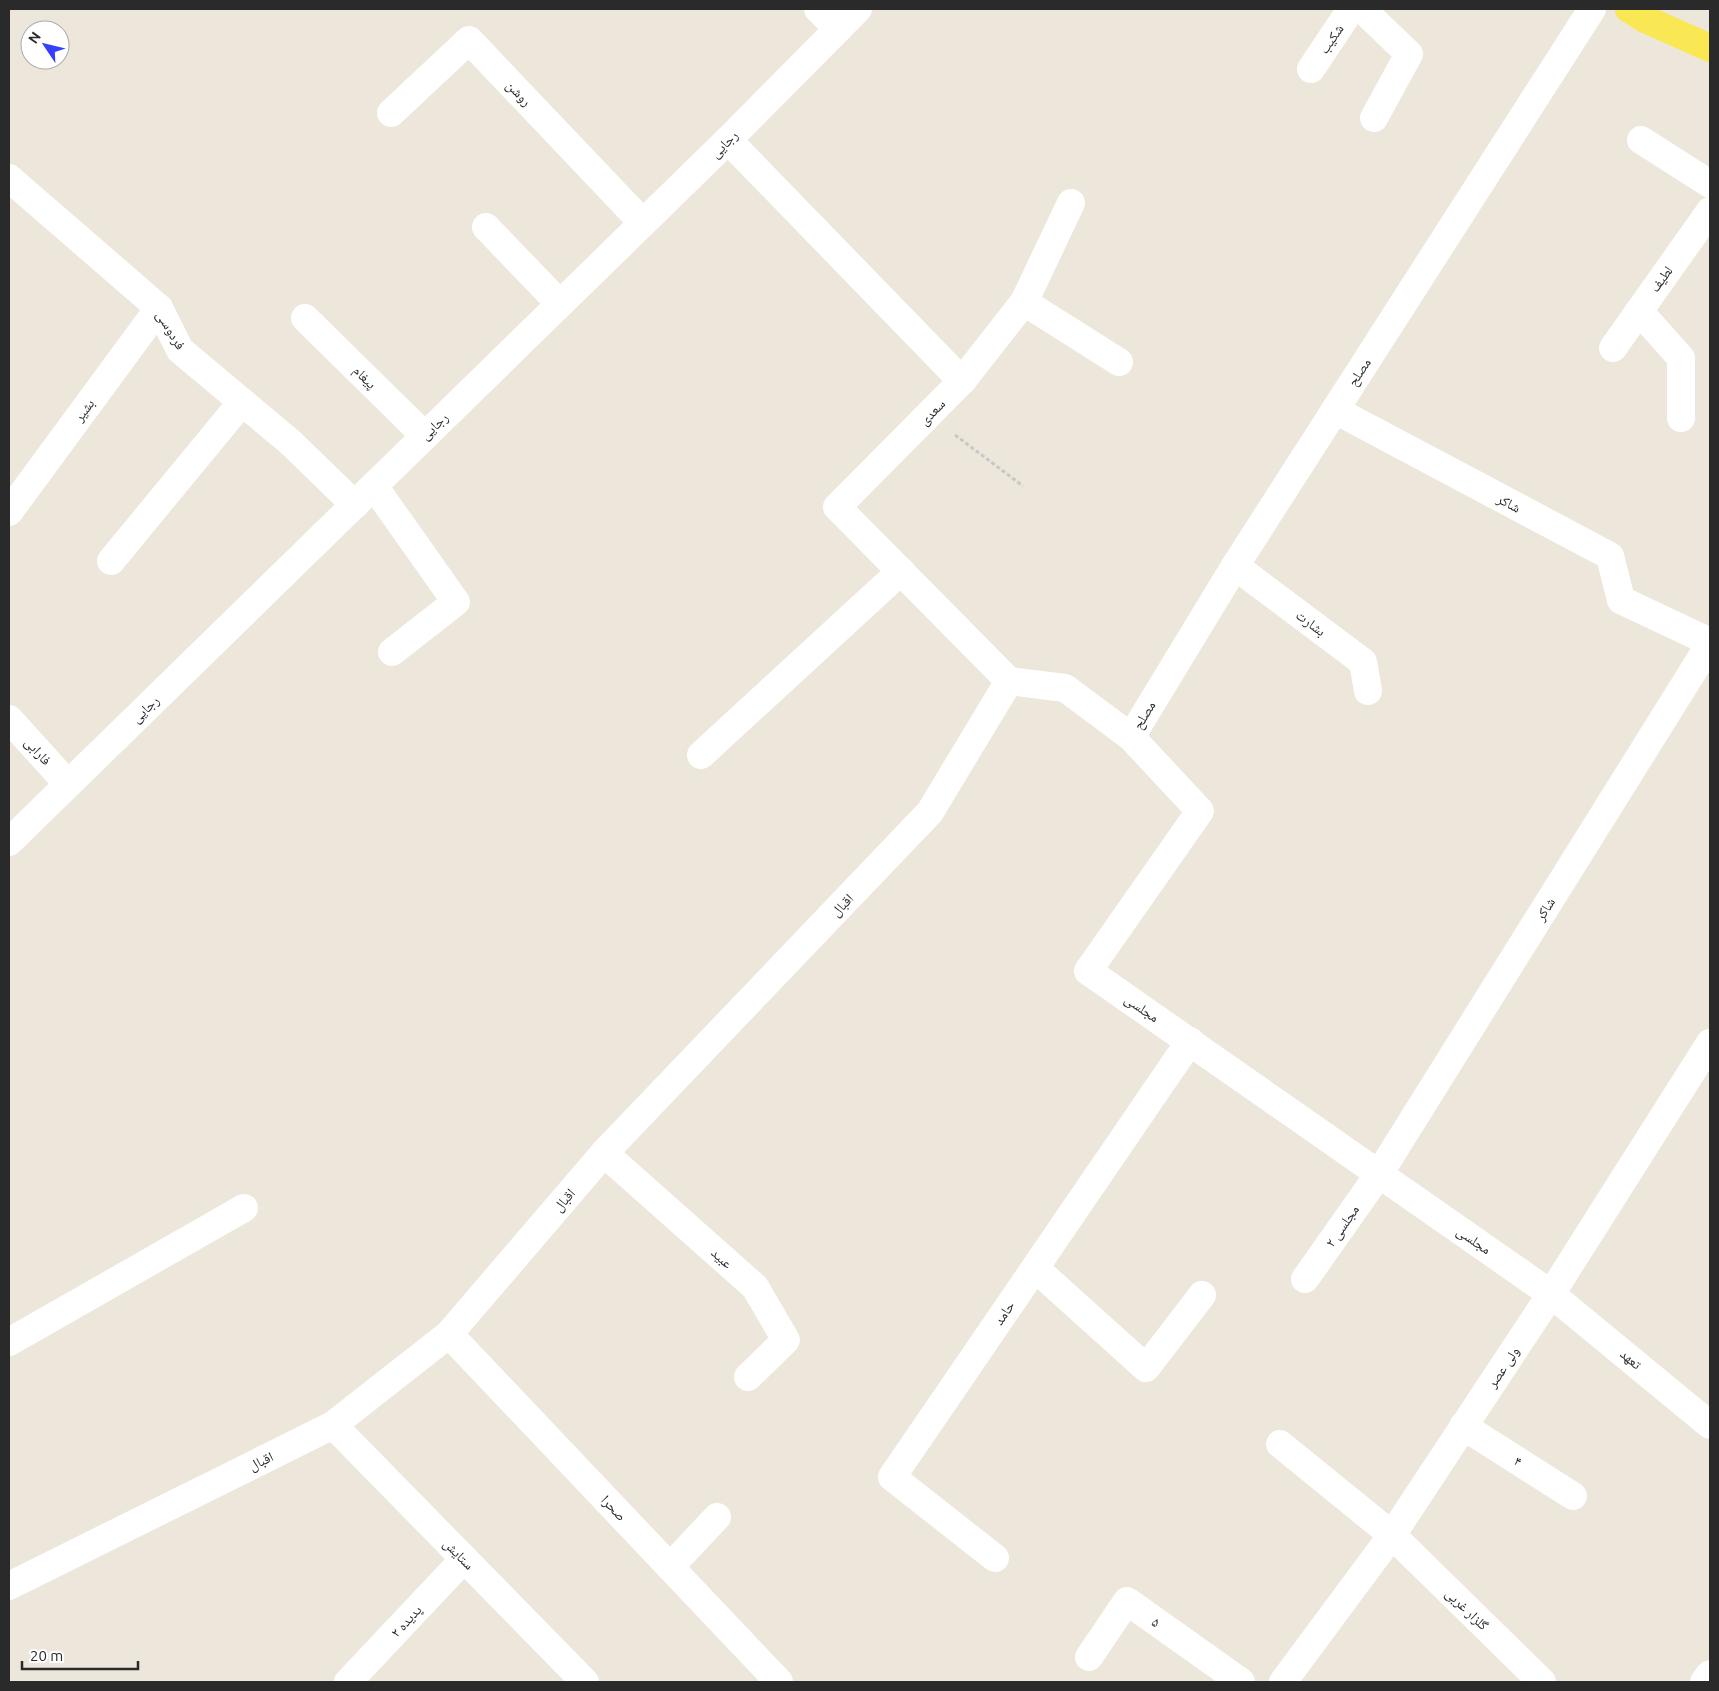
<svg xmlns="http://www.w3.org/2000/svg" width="1719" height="1691" font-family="Ubuntu,'Noto Naskh Arabic',sans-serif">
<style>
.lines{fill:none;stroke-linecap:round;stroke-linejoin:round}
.path{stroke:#c8c8c8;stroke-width:3;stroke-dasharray:4 2.5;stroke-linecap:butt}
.street{stroke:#fff;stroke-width:28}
.secondary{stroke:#fff;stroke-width:28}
.primary{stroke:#f9e854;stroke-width:28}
.labels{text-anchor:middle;stroke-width:4;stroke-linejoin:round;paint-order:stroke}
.street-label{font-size:14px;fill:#2a2a2a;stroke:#fff}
</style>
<rect width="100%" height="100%" fill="#ede7db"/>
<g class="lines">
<polyline class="path" points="955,435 1023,486"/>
<g class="street">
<polyline points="818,9 838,29"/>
<polyline points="1362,9 1409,54 1374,118"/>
<polyline points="1311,69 1351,9"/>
<polyline points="391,113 469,40 643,223"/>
<polyline points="728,140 962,381 837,507 1009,681"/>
<polyline points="1641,140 1710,184"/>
<polyline points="9,178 159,308 180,350 290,442 355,505"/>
<polyline points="486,227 560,304"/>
<polyline points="1024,302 1119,362"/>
<polyline points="1639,311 1681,358 1681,418"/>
<polyline points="305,318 425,436"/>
<polyline points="1613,348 1710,211"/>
<polyline points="962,381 1024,302 1071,203"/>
<polyline points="1335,410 1610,556 1621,600 1710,642"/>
<polyline points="374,486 456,602 392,652"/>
<polyline points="9,512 159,308"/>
<polyline points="111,561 242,402"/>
<polyline points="1235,566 1363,662 1368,691"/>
<polyline points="1009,681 1065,688 1131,737 1200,811 1088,971 1551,1294 1710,1425"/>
<polyline points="9,719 68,784"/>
<polyline points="1131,737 1235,566 1592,9"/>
<polyline points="701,755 901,571"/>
<polyline points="604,1153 755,1287 786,1340 748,1377"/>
<polyline points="1035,1268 1146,1368 1202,1295"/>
<polyline points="1305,1279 1379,1174 1710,644"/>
<polyline points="449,1334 779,1682"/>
<polyline points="9,1342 244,1208"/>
<polyline points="333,1425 585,1682"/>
<polyline points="1463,1426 1573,1496"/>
<polyline points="1280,1444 1392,1535 1542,1682"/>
<polyline points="995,1558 892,1477 1190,1041"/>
<polyline points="670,1567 717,1517"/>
<polyline points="9,1586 333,1425 449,1334 604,1153 930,812 1009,681"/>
<polyline points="1089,1657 1127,1601 1241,1682"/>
<polyline points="348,1682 464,1559"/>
<polyline points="1704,1682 1710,1674"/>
</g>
<g class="secondary">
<polyline points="9,842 728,140 858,9"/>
<polyline points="1283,1682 1392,1535 1551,1294 1710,1043"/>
</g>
<polyline class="primary" points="1629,9 1645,19 1710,48"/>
</g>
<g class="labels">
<g class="street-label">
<text transform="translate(1331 39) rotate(-56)" y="5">شکیب</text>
<text transform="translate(519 93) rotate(46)" y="5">روشن</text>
<text transform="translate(724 144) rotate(-45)" y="5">رجایی</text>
<text transform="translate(1661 279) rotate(-54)" y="5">لطیف</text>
<text transform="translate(171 330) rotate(59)" y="5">فردوسی</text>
<text transform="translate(1359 372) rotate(-57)" y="5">مصلح</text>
<text transform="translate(365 377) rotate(45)" y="5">پیغام</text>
<text transform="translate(84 410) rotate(-54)" y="5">بشیر</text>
<text transform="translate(932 412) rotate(-46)" y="5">سعدی</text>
<text transform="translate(434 426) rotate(-44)" y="5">رجایی</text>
<text transform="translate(1509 503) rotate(28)" y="5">شاکر</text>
<text transform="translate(1311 623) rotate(37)" y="5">بشارت</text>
<text transform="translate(145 709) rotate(-44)" y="5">رجایی</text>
<text transform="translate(1144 715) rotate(-59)" y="5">مصلح</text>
<text transform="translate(38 751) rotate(48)" y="5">فارابی</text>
<text transform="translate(842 905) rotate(-46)" y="5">اقبال</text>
<text transform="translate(1545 909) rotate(-58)" y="5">شاکر</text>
<text transform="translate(1142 1008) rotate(35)" y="5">مجلسی</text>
<text transform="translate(564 1200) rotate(-49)" y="5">اقبال</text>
<text transform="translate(1342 1226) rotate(-55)" y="5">مجلسی ۲</text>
<text transform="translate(1474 1240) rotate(35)" y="5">مجلسی</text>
<text transform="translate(722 1258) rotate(42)" y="5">عبید</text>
<text transform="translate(1004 1313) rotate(-56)" y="5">حامد</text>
<text transform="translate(1631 1359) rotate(40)" y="5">تعهد</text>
<text transform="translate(1503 1367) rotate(-56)" y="5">ولی عصر</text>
<text transform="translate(261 1461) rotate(-26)" y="5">اقبال</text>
<text transform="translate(1518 1461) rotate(33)" y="5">۴</text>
<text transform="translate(614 1508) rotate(47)" y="5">صحرا</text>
<text transform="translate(459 1554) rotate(46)" y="5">ستایش</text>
<text transform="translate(1467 1609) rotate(44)" y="5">گلزار غربی</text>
<text transform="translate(406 1621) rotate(-47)" y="5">پدیده ۲</text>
<text transform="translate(1156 1622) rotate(36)" y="5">۵</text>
</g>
</g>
<rect width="1719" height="1691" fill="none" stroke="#2a2a2a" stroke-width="20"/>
<g transform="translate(45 45) rotate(305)"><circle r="24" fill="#ffffff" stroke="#aaaaaa"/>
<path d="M0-4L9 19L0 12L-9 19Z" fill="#3540ff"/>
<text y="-8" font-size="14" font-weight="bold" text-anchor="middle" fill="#2a2a2a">N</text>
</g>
<path d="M22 1661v8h116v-8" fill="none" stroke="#2a2a2a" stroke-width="2.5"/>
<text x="30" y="1661" font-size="15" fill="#2a2a2a" stroke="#ffffff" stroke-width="4" paint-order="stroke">20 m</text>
</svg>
